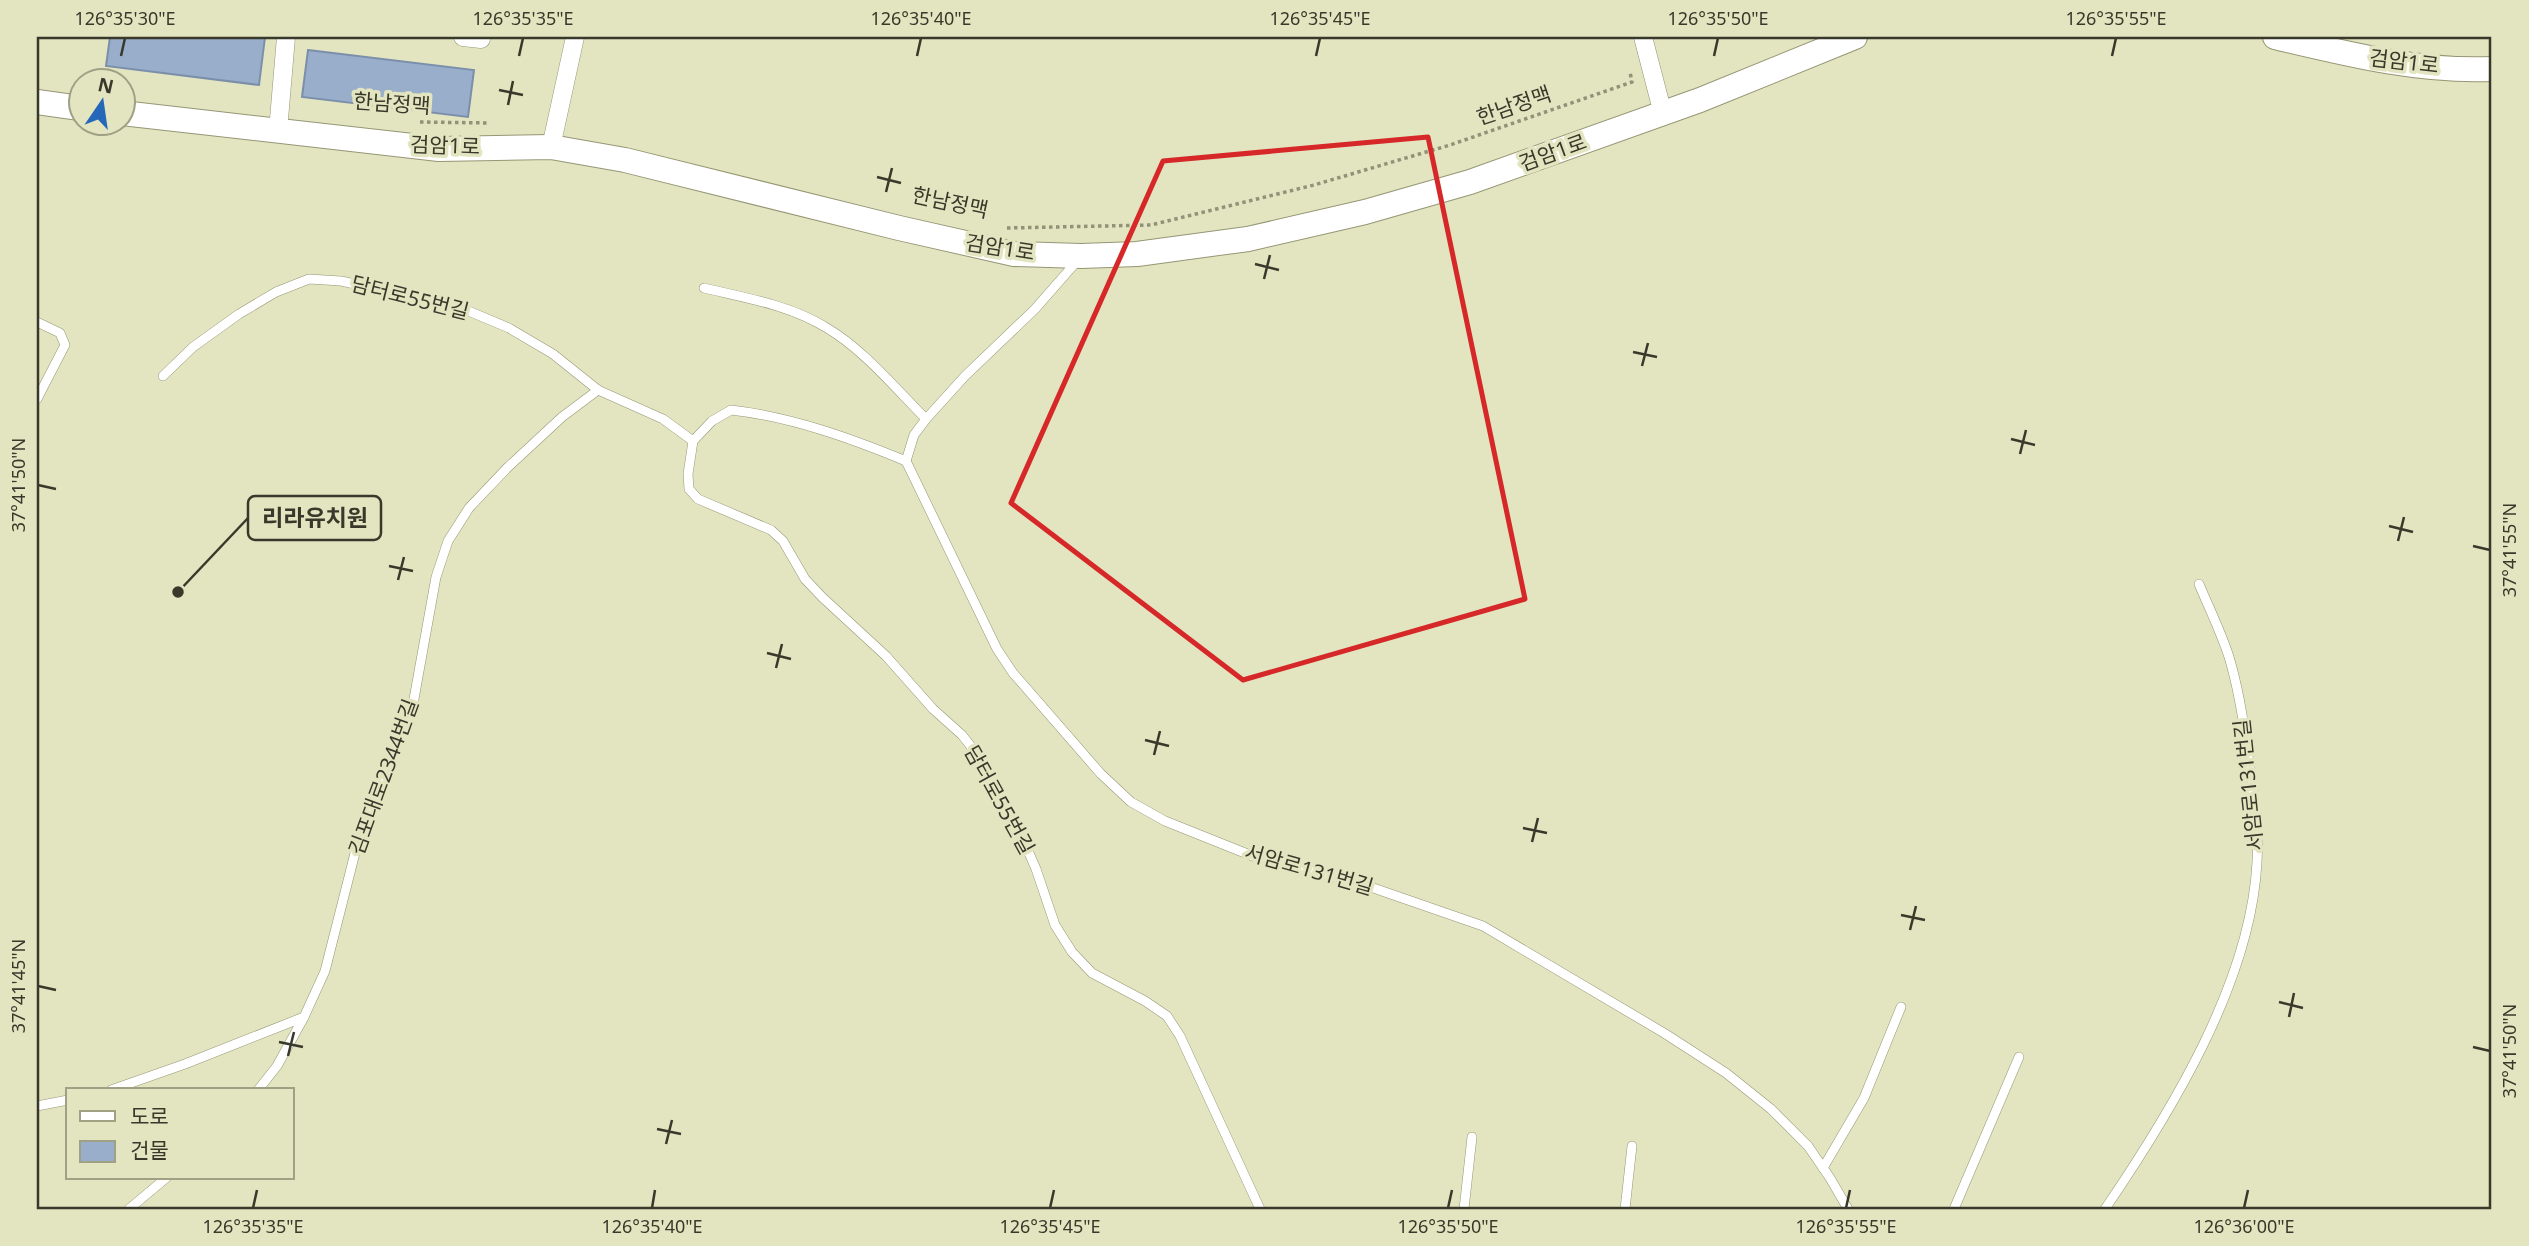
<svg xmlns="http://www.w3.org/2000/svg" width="2529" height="1246" font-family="'Noto Sans','Noto Sans KR',sans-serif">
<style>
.building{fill:#99aeca;stroke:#7b8fab;stroke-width:2}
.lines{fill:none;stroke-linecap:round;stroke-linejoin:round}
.lane-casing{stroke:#969675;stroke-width:10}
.street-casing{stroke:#969675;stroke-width:19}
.secondary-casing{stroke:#969675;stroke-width:26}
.path{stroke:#919278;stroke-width:3.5;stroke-dasharray:3.5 3.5;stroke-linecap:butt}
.lane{stroke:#fff;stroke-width:9}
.street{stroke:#fff;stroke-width:18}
.secondary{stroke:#fff;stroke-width:24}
.marked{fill:none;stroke:#d62828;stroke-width:5;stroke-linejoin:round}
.ticks{fill:none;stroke:#39392b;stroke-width:2.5}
.labels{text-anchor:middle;stroke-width:7;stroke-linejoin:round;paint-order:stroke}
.street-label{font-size:21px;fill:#39392b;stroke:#e3e4c0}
.leader{fill:none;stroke:#39392b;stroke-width:2.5}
.callout-dot{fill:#39392b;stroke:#e3e4c0;stroke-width:2.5}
.callout{fill:#e3e4c0;stroke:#39392b;stroke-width:2.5}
.callout-label{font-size:23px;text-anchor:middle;font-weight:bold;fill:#39392b}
.neatline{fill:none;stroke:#39392b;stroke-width:2.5}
.ticks-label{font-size:18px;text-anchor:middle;fill:#39392b}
</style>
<rect width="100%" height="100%" fill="#e3e4c0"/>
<g class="building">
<polygon points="110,37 265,37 259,85 106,66"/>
<polygon points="308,50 474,70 468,117 302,97"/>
</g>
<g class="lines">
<g class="lane-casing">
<g id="lane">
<path d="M 704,288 C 746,298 790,305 827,328 C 864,350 895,388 926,419"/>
<polyline points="37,322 60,333 65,345 37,399"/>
<polyline points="163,376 193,347 239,314 276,292 309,279 341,281 459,307 509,328 553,354 598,390 663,419 693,441 688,474 689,489 698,499 771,530 783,541 805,579 822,597 886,656 933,709 962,735 980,758 1015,821 1036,869 1055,925 1072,952 1092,973 1145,1001 1167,1016 1180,1036 1260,1209"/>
<path d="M 693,441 L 712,421 L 731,410 C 792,417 850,438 906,461 L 914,435 L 926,419 L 965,376 L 1035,309 L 1078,260"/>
<polyline points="906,461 997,649 1013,673 1101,774 1131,802 1165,821 1260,859 1356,882 1483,926 1664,1033 1726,1073 1771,1109 1808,1146 1830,1178 1848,1209"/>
<polyline points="111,1090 185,1064 304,1017 325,971 355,853 376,788 412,710 436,577 448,541 469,508 507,468 562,417 598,390"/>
<polyline points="258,1090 277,1066 304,1017"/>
<polyline points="37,1106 68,1100"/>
<polyline points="1823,1168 1864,1098 1901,1007"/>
<polyline points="129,1209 166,1178"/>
<polyline points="1464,1209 1472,1137"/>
<polyline points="1625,1209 1632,1146"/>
<polyline points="1954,1209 2019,1057"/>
<path d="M 2105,1209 C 2171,1112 2251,982 2257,862 C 2259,827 2254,791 2248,756 C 2244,723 2239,690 2229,657 C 2221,632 2209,608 2199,584"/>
</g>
</g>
<g class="street-casing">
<g id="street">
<polyline points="463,37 481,39"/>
<polyline points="1643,37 1663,114"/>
<polyline points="278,131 286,37"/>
<polyline points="551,147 575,37"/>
</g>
</g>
<g class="secondary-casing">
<g id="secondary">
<path d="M 2275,37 C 2347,54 2418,72 2492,69"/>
<polyline points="37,102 80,108"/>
<polyline points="122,113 439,149 551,147 625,160 899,228 1014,254 1081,256 1137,254 1248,239 1365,212 1470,182 1700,100 1855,37"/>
</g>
</g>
<g class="path">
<polyline points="420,122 490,123"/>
<polyline points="1007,228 1151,225 1314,185 1450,145 1632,82 1630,72"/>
</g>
<use href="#lane" class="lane"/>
<use href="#street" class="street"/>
<use href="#secondary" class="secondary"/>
</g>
<path class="marked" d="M 1428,137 L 1525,599 L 1243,680 L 1011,503 L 1163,161 Z"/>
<path class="ticks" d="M 121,56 L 125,38M 519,56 L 523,38M 917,56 L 921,38M 1316,56 L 1320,38M 1714,56 L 1718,38M 2112,56 L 2116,38M 499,90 L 523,95M 508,105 L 513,81M 877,177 L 901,183M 886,192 L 892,168M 1255,264 L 1279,270M 1264,279 L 1270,255M 1633,352 L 1657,357M 1642,366 L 1648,343M 2011,439 L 2035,445M 2020,454 L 2026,430M 38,485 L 56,489M 2389,526 L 2413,532M 2398,541 L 2404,517M 2473,546 L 2490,550M 389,566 L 413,571M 398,580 L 404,557M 767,653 L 791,659M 776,668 L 782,644M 1145,740 L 1169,746M 1154,755 L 1160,731M 1523,828 L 1547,833M 1532,842 L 1538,818M 1901,915 L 1925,920M 1910,930 L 1916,906M 38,986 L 56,990M 2279,1002 L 2303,1008M 2289,1017 L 2294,993M 279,1042 L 303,1047M 2473,1047 L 2490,1051M 288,1056 L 294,1032M 657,1129 L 681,1134M 666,1144 L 672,1120M 253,1208 L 257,1190M 652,1208 L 655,1190M 1050,1208 L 1054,1190M 1448,1208 L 1452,1190M 1846,1208 L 1850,1190M 2244,1208 L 2248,1190"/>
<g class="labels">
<g class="street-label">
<text transform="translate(2404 62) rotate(7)" y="7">검암1로</text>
<text transform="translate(392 104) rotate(4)" y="7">한남정맥</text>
<text transform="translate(1514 106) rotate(-19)" y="7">한남정맥</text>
<text transform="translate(445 146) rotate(2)" y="7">검암1로</text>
<text transform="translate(1553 153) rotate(-20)" y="7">검암1로</text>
<text transform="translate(950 203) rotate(12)" y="7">한남정맥</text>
<text transform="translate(1000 248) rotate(9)" y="7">검암1로</text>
<text transform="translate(410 298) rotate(14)" y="7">담터로55번길</text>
<text transform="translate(384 777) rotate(-70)" y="7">김포대로2344번길</text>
<text transform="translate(2249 785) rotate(-96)" y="7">서암로131번길</text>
<text transform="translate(999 800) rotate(61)" y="7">담터로55번길</text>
<text transform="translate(1309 870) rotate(16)" y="7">서암로131번길</text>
</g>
</g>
<path class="leader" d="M178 592L248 518"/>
<circle class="callout-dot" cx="178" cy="592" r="7"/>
<rect class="callout" x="248" y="496" width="133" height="44" rx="7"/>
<g class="callout-label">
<text x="315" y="526">리라유치원</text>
</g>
<rect width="2529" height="1246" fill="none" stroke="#e3e4c0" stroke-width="77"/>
<rect x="66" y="1088" width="228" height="91" fill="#e3e4c0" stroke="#9fa084" stroke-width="2"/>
<rect x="80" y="1111" width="35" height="10" fill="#ffffff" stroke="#9fa084" stroke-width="2"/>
<text x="130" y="1124" font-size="21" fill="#39392b">도로</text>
<rect x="80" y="1141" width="35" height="21" fill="#99aeca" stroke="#9fa084" stroke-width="2"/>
<text x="130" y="1158" font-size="21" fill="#39392b">건물</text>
<g transform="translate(102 102) rotate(13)"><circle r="33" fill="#e3e4c0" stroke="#9fa084" stroke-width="2"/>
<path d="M0-5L12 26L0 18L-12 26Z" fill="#2567b8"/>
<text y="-10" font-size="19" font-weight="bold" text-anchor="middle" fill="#39392b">N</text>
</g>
<rect x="38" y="38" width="2452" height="1170" class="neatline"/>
<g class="ticks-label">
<text x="125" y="25">126°35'30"E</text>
<text x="523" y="25">126°35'35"E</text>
<text x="921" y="25">126°35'40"E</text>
<text x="1320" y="25">126°35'45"E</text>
<text x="1718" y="25">126°35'50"E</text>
<text x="2116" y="25">126°35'55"E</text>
<text transform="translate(19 485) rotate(-90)" y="6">37°41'50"N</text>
<text transform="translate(2510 550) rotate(-90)" y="6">37°41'55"N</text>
<text transform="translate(19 986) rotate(-90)" y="6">37°41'45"N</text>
<text transform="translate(2510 1051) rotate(-90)" y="6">37°41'50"N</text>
<text x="253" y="1233">126°35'35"E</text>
<text x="652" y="1233">126°35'40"E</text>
<text x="1050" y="1233">126°35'45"E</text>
<text x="1448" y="1233">126°35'50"E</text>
<text x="1846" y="1233">126°35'55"E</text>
<text x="2244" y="1233">126°36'00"E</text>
</g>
</svg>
